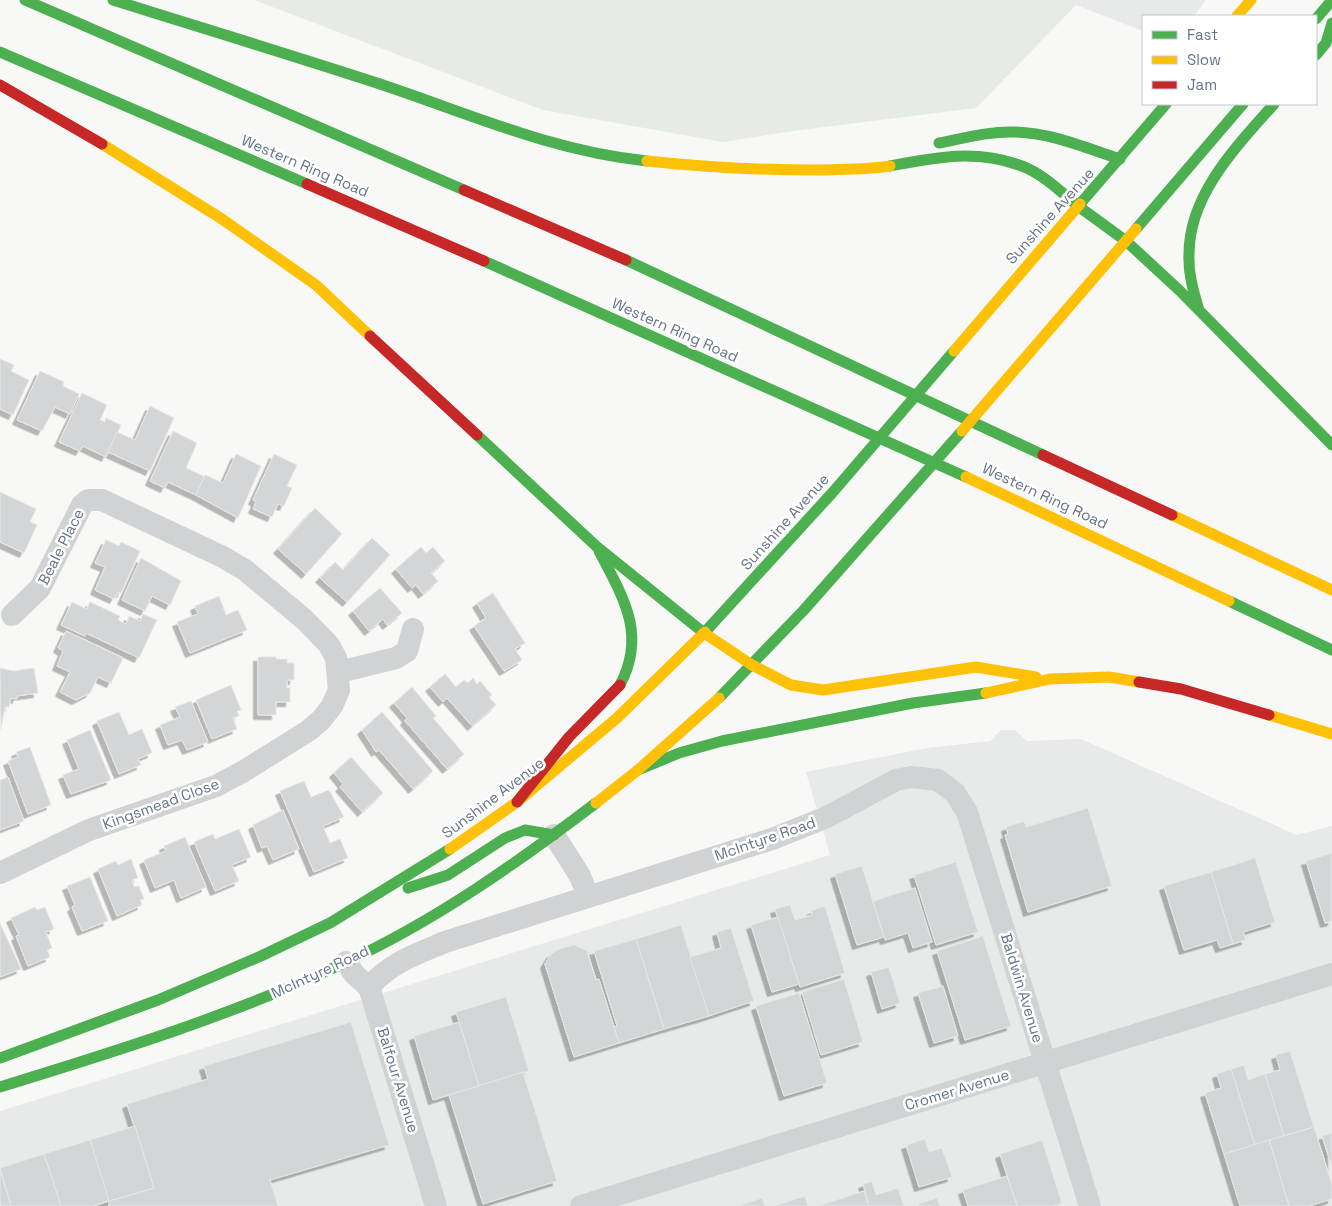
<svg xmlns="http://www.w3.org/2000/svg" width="1332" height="1206" font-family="'Space Grotesk',sans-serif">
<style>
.built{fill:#e8e9e9}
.green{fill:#e7ebe5}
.building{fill:#d4d5d7;stroke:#e7e7e6;filter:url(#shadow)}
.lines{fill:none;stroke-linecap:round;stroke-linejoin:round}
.street{stroke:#d1d2d3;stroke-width:22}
.fast{stroke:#4caf50;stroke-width:11}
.slow{stroke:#ffc107;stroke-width:11}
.jam{stroke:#c62828;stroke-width:11}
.labels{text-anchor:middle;stroke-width:5;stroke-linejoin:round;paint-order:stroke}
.street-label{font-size:15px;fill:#667488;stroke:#fff}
</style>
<defs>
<filter id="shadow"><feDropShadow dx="-4.5" dy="4.5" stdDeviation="0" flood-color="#0004"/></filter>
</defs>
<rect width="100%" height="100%" fill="#f8f8f7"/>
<g class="built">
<polygon points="1063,0 1206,0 1194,16 1143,16 1143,31"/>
<polygon points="1001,730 1015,730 1027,741 1081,739 1297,835 1332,826 1332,1206 0,1206 0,1111 830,855 806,772 927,748 990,741"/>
</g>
<polygon class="green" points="254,0 1063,0 1076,5 976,108 793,131 723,142 543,110"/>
<g class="building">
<polygon points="0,359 14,365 11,371 29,380 13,415 0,409"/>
<polygon points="40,371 64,382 63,386 79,394 70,414 55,407 42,431 17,420"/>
<polygon points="82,393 107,405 100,420 105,422 106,418 121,425 106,457 83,446 80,451 59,442"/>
<polygon points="150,406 174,418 150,471 108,452 117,432 135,440"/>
<polygon points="173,431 197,443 186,468 205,477 196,495 168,482 165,488 150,481"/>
<polygon points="236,454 261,466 238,518 196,495 205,475 223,483"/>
<polygon points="274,454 297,465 287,486 292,488 284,506 278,504 272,517 253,509 256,502 253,500"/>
<polygon points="0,492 36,509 30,522 37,525 24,553 0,542"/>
<polygon points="315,508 342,534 306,574 278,549"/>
<polygon points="372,538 390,555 347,602 320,578 335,562 343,570"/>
<polygon points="106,540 119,546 121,542 140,551 121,593 118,592 114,599 95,590 105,567 95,563"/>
<polygon points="421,547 426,553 433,547 445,561 431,573 438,581 423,594 416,585 412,588 396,569"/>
<polygon points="141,558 181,581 170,605 152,596 145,611 122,600"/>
<polygon points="380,588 402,613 387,625 383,619 369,631 353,611"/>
<polygon points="493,593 525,643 515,649 522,660 504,671 474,626 486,618 477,603"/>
<polygon points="219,596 226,615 238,610 247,630 190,653 177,622 198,614 195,606"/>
<polygon points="72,602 87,609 90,602 120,616 118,620 126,624 129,616 140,621 143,614 157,620 139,658 86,633 85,636 61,625"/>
<polygon points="66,631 123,658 111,683 98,677 90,693 76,700 60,692 70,672 57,666 63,651 58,648"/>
<polygon points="258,657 276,657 276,659 287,659 287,663 294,663 294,680 287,680 287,688 290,688 290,702 276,702 276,715 258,715"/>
<polygon points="0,668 14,671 34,668 38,693 17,696 17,699 11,698 9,707 5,707 1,729"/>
<polygon points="445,674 456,687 464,680 468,683 473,678 477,684 480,681 492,695 489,697 496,705 472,726 447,698 443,702 430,687"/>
<polygon points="231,685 241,710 237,711 239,716 233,718 237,729 212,739 196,700"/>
<polygon points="412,687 436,716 433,718 464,754 447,769 405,721 407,718 394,703"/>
<polygon points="191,701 208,742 187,750 182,740 168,745 160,725 180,717 175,707"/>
<polygon points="119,712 129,735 142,729 152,753 138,759 141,765 119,774 97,721"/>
<polygon points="382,712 433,771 413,789 379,750 376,752 362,730"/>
<polygon points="90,730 111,780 71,794 63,775 79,769 67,740"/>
<polygon points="30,747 51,805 28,814 8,761 18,757 16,752"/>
<polygon points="351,757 383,793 362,812 340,787 343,784 334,773"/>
<polygon points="8,777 24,821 0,830 0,780"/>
<polygon points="304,781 311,797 329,790 344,817 323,826 330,843 340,839 348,858 314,872 280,791"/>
<polygon points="1088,808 1112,886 1028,912 1005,835 1008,834 1006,827 1024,821 1026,827"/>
<polygon points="283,810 299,849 273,860 267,846 262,848 253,825"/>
<polygon points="239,829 251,857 232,865 239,881 215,891 194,842 213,834 215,839"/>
<polygon points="185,837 206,887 181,898 174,880 155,888 144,860 166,851 164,846"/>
<polygon points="1332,853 1332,921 1325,923 1306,861"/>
<polygon points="1255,858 1275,922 1243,932 1246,940 1233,944 1211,872"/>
<polygon points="131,859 138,878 132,880 134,887 139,886 144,899 140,900 142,905 117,916 98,869 116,861 118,865"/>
<polygon points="956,862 978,932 936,945 914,875"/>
<polygon points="862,866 884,937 857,945 835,874"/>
<polygon points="1211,872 1233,944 1220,948 1217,940 1184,950 1164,886"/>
<polygon points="90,877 108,921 82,931 72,907 75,905 67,886"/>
<polygon points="915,888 932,942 913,948 908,933 885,940 873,901"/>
<polygon points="790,905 795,920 812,915 811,911 825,906 845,973 800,987 775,909"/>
<polygon points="35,907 37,910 45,907 54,929 46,932 52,948 47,950 50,957 28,966 16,936 19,935 11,918"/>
<polygon points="778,917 799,984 772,992 751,925"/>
<polygon points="0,923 21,969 0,977"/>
<polygon points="681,925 709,1016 664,1029 636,939"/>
<polygon points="731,928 754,1001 709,1016 690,957 721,948 717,932"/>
<polygon points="983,936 1011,1026 965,1040 937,951"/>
<polygon points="636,939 664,1029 619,1043 614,1027 617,1026 594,951"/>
<polygon points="574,945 587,951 596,980 599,979 619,1043 574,1057 545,964 551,954 559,949"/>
<polygon points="889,967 900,1003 882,1009 871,972"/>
<polygon points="844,979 863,1042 821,1055 802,992"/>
<polygon points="943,986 958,1036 934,1043 918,993"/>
<polygon points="799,993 827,1083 784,1096 756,1006"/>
<polygon points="506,997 529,1071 479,1086 456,1012"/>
<polygon points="351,1022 389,1145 270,1180 278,1206 109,1206 109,1201 154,1188 127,1104 208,1079 204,1066"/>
<polygon points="459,1022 479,1086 433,1100 414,1036"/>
<polygon points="1290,1051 1314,1127 1284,1136 1265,1074 1280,1070 1276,1055"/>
<polygon points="1244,1065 1248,1080 1265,1074 1284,1136 1255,1145 1231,1069"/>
<polygon points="1231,1069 1255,1145 1224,1154 1205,1093 1221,1088 1217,1074"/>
<polygon points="523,1072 557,1181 483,1204 449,1095"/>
<polygon points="135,1126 154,1188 109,1201 90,1140"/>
<polygon points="1314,1127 1332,1185 1332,1199 1309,1206 1289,1206 1269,1140"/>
<polygon points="1332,1133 1332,1167 1322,1136"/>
<polygon points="925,1139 929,1152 942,1148 952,1177 919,1187 906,1145"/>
<polygon points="90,1140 109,1201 94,1206 61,1206 44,1154"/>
<polygon points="1042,1140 1062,1203 1054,1206 1017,1206 1000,1154"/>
<polygon points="1269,1140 1289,1206 1240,1206 1224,1154"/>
<polygon points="44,1154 61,1206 11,1206 0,1168"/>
<polygon points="0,1170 11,1206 0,1206"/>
<polygon points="1007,1176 1017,1206 968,1206 963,1190"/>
<polygon points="872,1181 876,1195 898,1188 904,1206 869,1206 863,1184"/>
<polygon points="864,1191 869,1206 818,1206"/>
<polygon points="805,1196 808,1206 778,1206 777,1205"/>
<polygon points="762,1198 765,1206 738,1206"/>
<polygon points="937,1198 940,1206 918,1206 918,1204"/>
</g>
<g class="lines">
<g class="street">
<polyline points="339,672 396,658 407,651 413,629"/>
<polyline points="554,835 580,876 588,896"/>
<polyline points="0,873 89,830 216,786 244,771 308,731 321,720 332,706 339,690 336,658 329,645 305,620 245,570 223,557 102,500 88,500 82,505 40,588 12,615"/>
<polyline points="346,962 355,975 369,987 436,1206"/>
<path d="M 369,987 C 392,962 414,955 445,942 L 772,839 L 827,817 L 896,780 L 911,777 L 938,780 L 955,793 L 967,812 L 1090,1206"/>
<polyline points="581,1206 1332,974"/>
</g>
<g class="fast">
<polyline points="25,0 464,190"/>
<path d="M 113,0 C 202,28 291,55 380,84 C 470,114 551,151 647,161"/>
<polyline points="1316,19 1332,0"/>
<polyline points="0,52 307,184"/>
<polyline points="1316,55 1326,43 1332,23"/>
<path d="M 939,143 C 964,138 990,131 1015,132 C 1052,133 1086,148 1120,159"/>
<path d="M 890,166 C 937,157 976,149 1022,166 C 1043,174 1061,192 1078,206"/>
<polyline points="1080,204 1166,104"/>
<polyline points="1078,206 1126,241"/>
<polyline points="1136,229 1243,104"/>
<polyline points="1126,241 1179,290 1332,445"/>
<polyline points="626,260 1043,455"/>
<polyline points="484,261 966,477"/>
<path d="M 1198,307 C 1193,290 1188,272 1189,254 C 1189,194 1237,146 1274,104"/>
<polyline points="477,435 596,546 704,633"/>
<path d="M 599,551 C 623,597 647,634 620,685"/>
<polyline points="1229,601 1332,650"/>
<polyline points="705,632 833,492 954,351"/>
<polyline points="719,698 803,611 962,431"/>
<polyline points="638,770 679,753 722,741 913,703 986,693"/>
<polyline points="408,888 448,875 505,838 525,830 554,835"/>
<polyline points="0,1058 158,1000 261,956 330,923 450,849"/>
<path d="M 0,1087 C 117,1051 233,1015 344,963 C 435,921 517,863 596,803"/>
</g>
<g class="slow">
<polyline points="1237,16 1251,0"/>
<polyline points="102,144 222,219 316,285 370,336"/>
<path d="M 647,161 C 703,167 760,170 817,170 C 841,169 866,170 890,166"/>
<polyline points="954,351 1080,204"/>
<polyline points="962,431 1136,229"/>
<polyline points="966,477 1229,601"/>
<polyline points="1172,515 1332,590"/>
<polyline points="704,633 752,665"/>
<polyline points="752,665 791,685 823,690 976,667 1036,677"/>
<polyline points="986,693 1050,679 1109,677 1139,682"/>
<polyline points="1269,715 1332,734"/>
<polyline points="596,803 638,770 719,698"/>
<polyline points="450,849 517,802 617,718 705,632"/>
</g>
<g class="jam">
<polyline points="0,85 102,144"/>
<polyline points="307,184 484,261"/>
<polyline points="464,190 626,260"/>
<polyline points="370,336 477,435"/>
<polyline points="1043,455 1172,515"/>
<polyline points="1139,682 1181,689 1269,715"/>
<polyline points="517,802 569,737 620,685"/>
</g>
</g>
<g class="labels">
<g class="street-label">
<text transform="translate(305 166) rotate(23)" y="5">Western Ring Road</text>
<text transform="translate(1050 216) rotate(-48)" y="5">Sunshine Avenue</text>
<text transform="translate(675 330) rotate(24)" y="5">Western Ring Road</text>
<text transform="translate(1045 496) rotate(25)" y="5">Western Ring Road</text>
<text transform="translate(785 522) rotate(-48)" y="5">Sunshine Avenue</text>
<text transform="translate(61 547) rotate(-63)" y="5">Beale Place</text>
<text transform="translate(493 798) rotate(-37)" y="5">Sunshine Avenue</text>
<text transform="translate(161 804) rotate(-20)" y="5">Kingsmead Close</text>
<text transform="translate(765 839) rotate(-19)" y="5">McIntyre Road</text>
<text transform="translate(320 972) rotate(-25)" y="5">McIntyre Road</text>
<text transform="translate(1022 988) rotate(73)" y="5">Baldwin Avenue</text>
<text transform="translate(398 1080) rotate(73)" y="5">Balfour Avenue</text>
<text transform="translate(957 1090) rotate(-17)" y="5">Cromer Avenue</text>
</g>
</g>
<rect x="1142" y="15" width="175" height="90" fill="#ffffff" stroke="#c2c7cf"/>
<rect x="1152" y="31" width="25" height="8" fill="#4caf50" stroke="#c2c7cf"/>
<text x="1187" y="40" font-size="15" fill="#667488">Fast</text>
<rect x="1152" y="56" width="25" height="8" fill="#ffc107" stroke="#c2c7cf"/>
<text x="1187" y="65" font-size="15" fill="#667488">Slow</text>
<rect x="1152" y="81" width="25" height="8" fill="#c62828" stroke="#c2c7cf"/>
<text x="1187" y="90" font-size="15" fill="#667488">Jam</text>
</svg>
